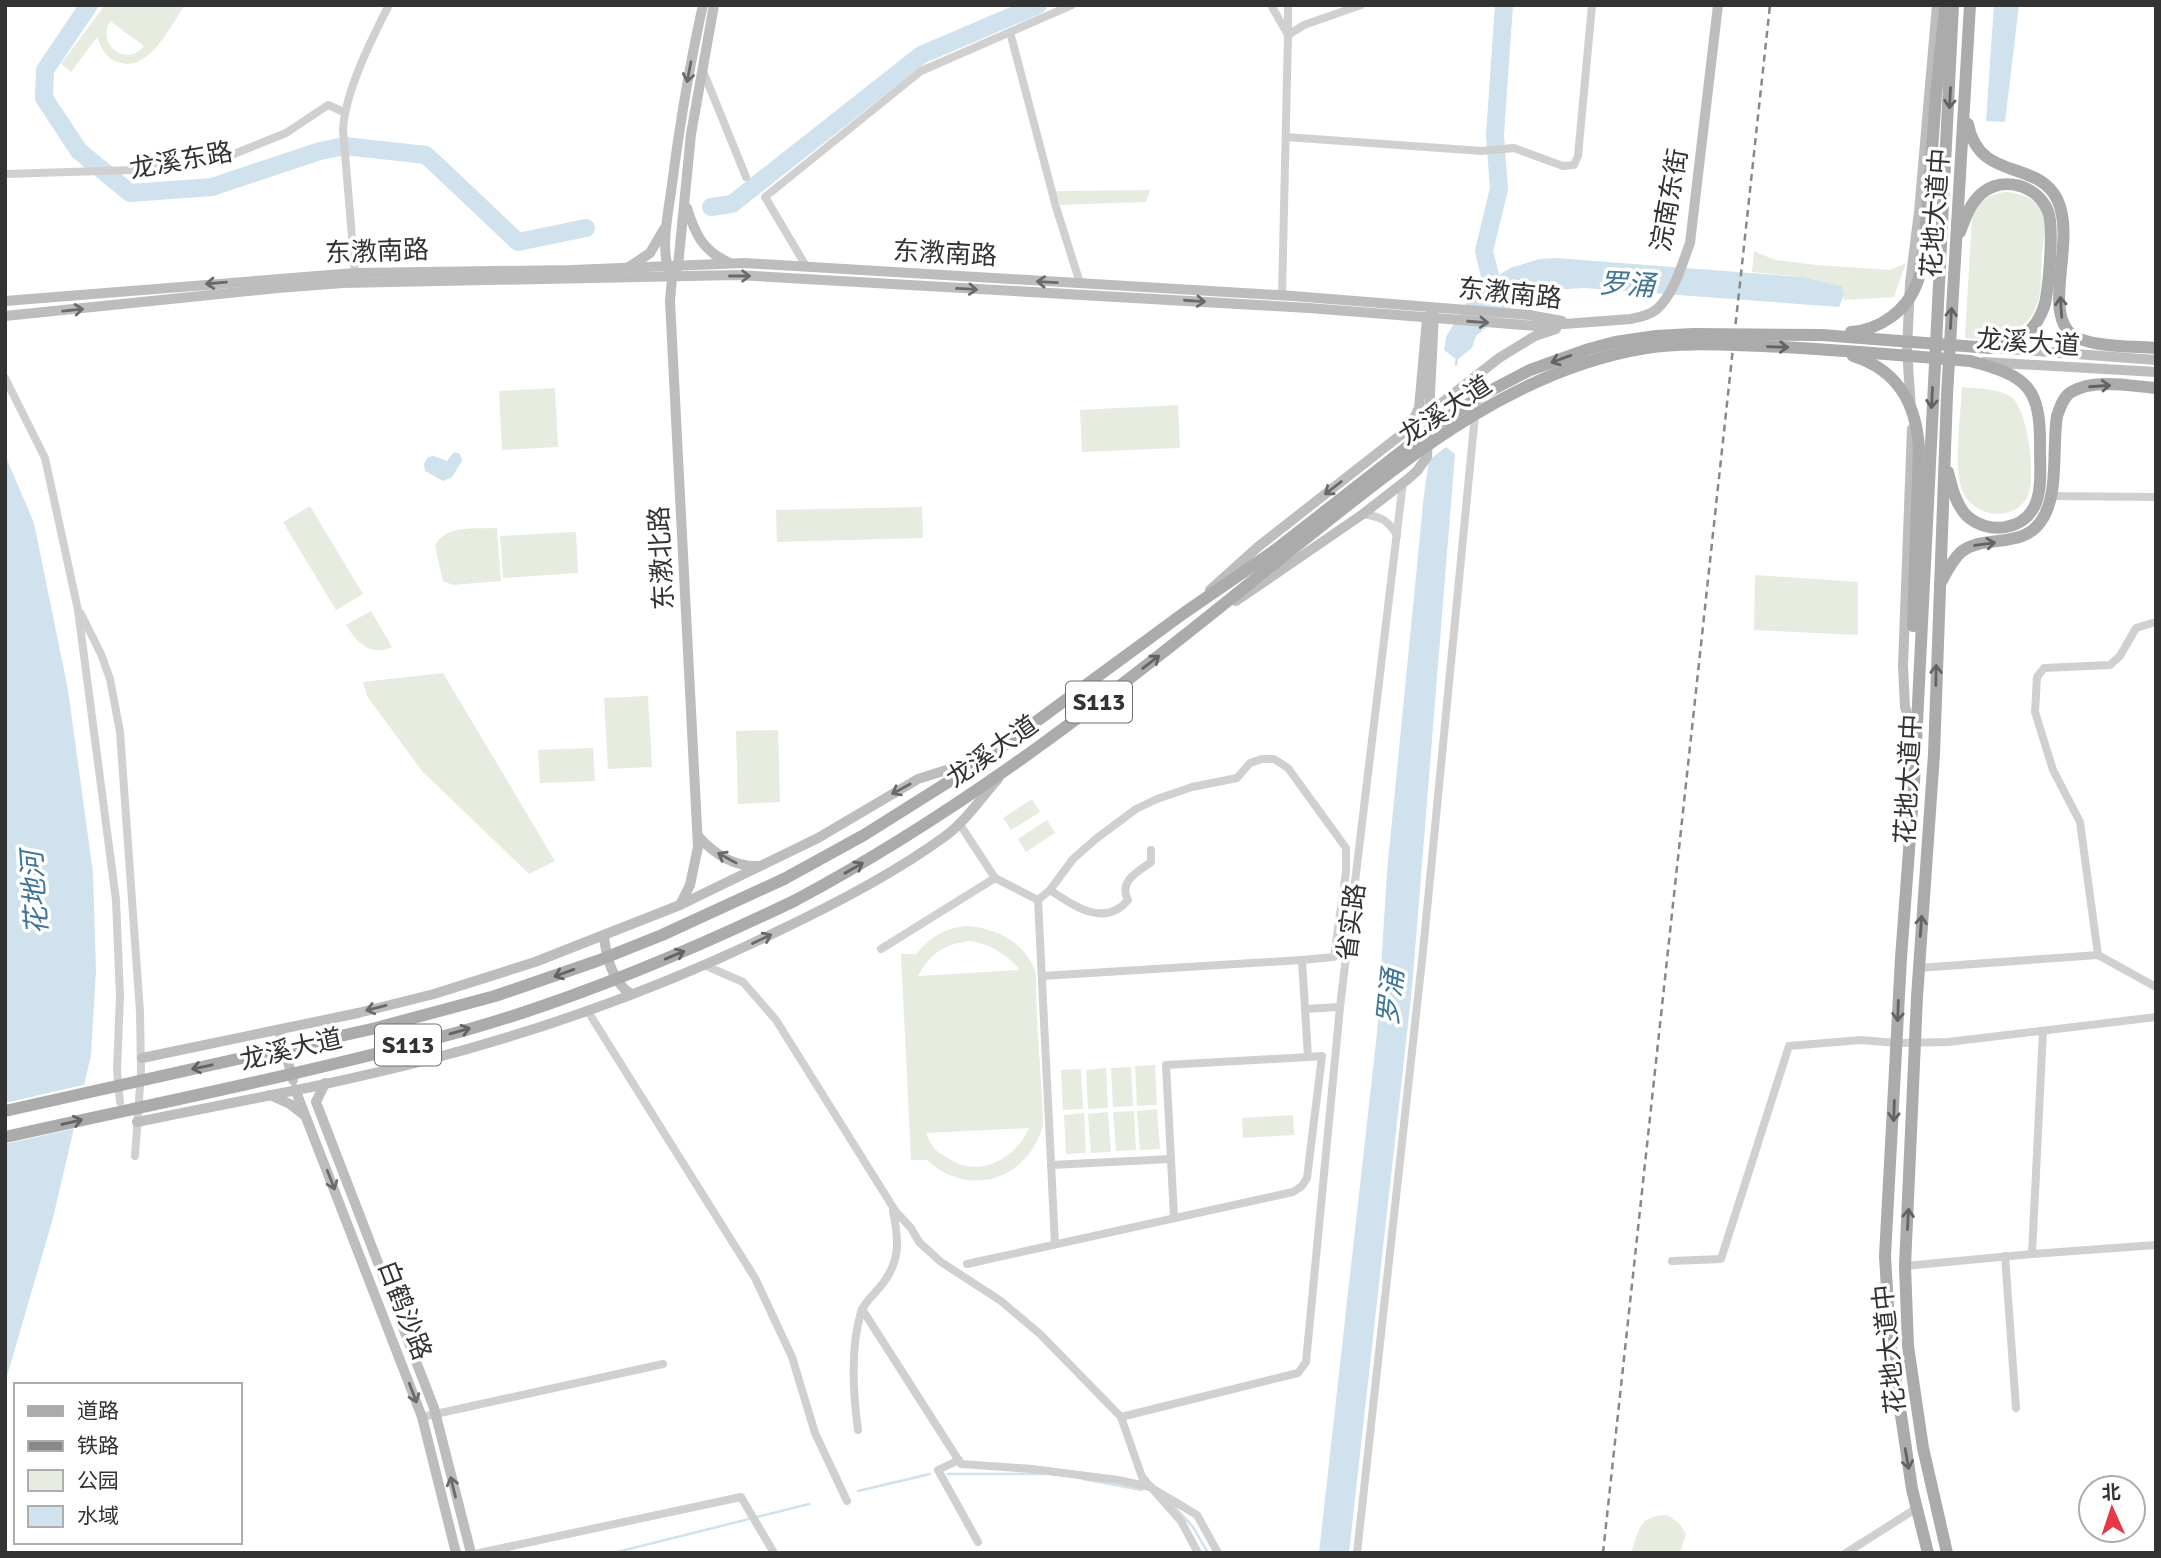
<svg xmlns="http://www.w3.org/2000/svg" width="2161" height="1558" font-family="Signika,'Noto Sans SC',sans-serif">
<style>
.green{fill:#e6ecdf;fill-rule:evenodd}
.water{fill:#cfe2ee}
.pier{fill:#fff}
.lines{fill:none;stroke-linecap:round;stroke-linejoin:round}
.stream{stroke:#cfe2ee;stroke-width:2.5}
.river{stroke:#cfe2ee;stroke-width:18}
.street{stroke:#d0d0d0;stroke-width:8}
.secondary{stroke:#bdbdbd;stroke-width:10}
.primary{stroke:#ababab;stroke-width:12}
.rail{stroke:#888;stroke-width:2.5;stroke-dasharray:7 5;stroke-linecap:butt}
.primary-bridge{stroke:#ababab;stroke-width:12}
.oneway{stroke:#6a6a6a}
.oneway2{stroke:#636363}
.labels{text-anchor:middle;stroke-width:7;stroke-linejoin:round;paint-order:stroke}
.shield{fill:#fff;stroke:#707070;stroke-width:2}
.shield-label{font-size:24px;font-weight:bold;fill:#333}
.street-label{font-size:26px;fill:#333;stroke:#fff}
.water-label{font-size:28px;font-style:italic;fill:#3f7597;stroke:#fff}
</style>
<rect width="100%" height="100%" fill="#fff"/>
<g class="green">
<path d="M 105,5 L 185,5 C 170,26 149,74 117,62 C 106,58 101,48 97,37 L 71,72 L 61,64 ZM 110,21 L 144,46 C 127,68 96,45 110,21 Z"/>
<polygon points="1150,190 1146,202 1060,205 1056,191"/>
<path d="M 2005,192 C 2018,193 2035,197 2042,211 C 2048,224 2043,241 2042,254 C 2041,268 2042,284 2039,298 C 2031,333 1997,341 1965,338 L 1972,217 C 1980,201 1987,195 2005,192 Z"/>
<polygon points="1754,251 1775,260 1817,265 1890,270 1906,263 1894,297 1844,300 1842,286 1802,277 1752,272"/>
<path d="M 1962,387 C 1978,389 1996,388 2010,396 C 2028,406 2037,481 2027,498 C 2011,524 1972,516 1962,490 C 1953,467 1961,413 1962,387 Z"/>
<polygon points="555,388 558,447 502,450 499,391"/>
<polygon points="1178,405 1180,448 1082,452 1080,410"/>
<polygon points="310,506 363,594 336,610 283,522"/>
<polygon points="922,507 923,538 777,542 776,510"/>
<path d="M 497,528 L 501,581 L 453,585 L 443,581 L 435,546 C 445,524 476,529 497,528 Z"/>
<polygon points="576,532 578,573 503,578 500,536"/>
<polygon points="1755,575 1858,582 1858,635 1754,630"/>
<path d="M 371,611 L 392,647 C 369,657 357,642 346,625 Z"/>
<polygon points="443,673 555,861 529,874 422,771 367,696 363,682"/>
<polygon points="648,696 652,767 608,769 604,698"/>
<polygon points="778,730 780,802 738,804 736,731"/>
<polygon points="593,748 595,781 540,783 538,750"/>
<polygon points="1032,799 1040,812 1011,830 1003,818"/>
<polygon points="1047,820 1055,833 1026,852 1018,839"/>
<path d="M 965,926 C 993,927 1022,940 1034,968 C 1037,975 1036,986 1036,994 C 1037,1018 1038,1041 1040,1064 C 1040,1079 1045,1116 1042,1129 C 1025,1181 967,1198 927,1160 L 911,1160 L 901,954 L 916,954 C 933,936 940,930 965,926 ZM 971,941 C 992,945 1006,954 1020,970 L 918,976 C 931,952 945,944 971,941 ZM 1029,1128 C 1015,1160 978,1179 948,1158 C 943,1155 937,1152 934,1148 C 931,1144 928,1138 926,1133 Z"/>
<polygon points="1155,1065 1157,1105 1137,1106 1135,1066"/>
<polygon points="1131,1067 1133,1106 1113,1107 1111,1068"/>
<polygon points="1106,1068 1108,1108 1088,1109 1086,1070"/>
<polygon points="1081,1069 1083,1109 1063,1110 1061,1070"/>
<polygon points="1157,1109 1160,1149 1140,1150 1137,1111"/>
<polygon points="1134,1111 1136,1150 1116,1151 1113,1112"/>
<polygon points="1108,1112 1111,1152 1091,1153 1088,1114"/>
<polygon points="1084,1113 1086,1153 1066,1154 1064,1115"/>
<polygon points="1293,1115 1294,1135 1243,1138 1242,1118"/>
<path d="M 1667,1515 L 1679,1523 L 1686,1534 L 1680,1553 L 1631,1553 C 1640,1529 1638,1516 1667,1515 Z"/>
</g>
<g class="water">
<polygon points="1994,5 2019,5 2005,122 1986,121"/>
<polygon points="1556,258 1802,277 1842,286 1844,295 1839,307 1584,288 1551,290 1522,298 1476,336 1472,348 1457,360 1444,350 1446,337 1472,293 1510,268 1540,259"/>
<polygon points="1446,447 1455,454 1412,988 1349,1553 1319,1553 1377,1033 1387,872 1424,494 1429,460"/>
<polygon points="454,452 460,454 462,461 452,477 443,481 425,471 424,464 428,457 434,456 447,461"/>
<polygon points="5,455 34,523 68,690 93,873 96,971 91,1055 53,1218 5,1383"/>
</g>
<polygon class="pier" points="87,1084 77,1128 5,1144 5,1103"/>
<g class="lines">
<g class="stream">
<polyline points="1456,365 1457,358"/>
<polyline points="948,1474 1045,1474"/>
<polyline points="1083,1479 1142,1490"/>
<polyline points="858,1491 930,1474"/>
<polyline points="1173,1505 1193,1527 1208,1553"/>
<polyline points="613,1553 809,1504"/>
</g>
<g class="river">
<polyline points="89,5 45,70 44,98 79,151 130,193 212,187 320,151 345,146 426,155 518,242 586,228"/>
<polyline points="711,207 732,204 921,55 1038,5"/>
<polyline points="1495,296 1484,251 1499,189 1495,135 1504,5"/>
</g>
<g class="street">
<polyline points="1271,5 1288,35 1282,296"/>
<polyline points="1288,5 1288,34"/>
<polyline points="1010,32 1056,207 1080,283"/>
<polyline points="1288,35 1304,25 1361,5"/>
<polyline points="703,71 746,177"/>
<polyline points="1286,137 1482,151 1514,148 1563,166 1574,165 1578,156 1592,5"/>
<polyline points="5,174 133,170 168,163 229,156 286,133 328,105 344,112"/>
<polyline points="806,266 765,197 921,71 1072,5"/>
<path d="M 355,273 L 343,130 C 345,92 371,40 389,5"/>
<polyline points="5,378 45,458 78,610 116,900 120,996 117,1070 120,1102"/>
<polyline points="1476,402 1480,373"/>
<polyline points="2050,496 2156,497"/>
<path d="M 1363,514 C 1381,517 1387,519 1397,535"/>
<polyline points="81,614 101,654 110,679 120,732 140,1012 141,1072 135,1156"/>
<polyline points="959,823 995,878 1038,900 1055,1244"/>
<path d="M 1050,890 C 1073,906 1105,928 1128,900 C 1118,881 1138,872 1151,862 L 1151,850"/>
<polyline points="1038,900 1050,890 1073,859 1097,838 1136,809 1157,799 1192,787 1237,778 1250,763 1262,759 1274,759 1288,768 1346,848 1346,872 1334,957 1302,960"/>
<polyline points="881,949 995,878"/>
<polyline points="2098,955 2080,822 2053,770 2035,712 2037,677 2044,668 2110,665 2120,656 2136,628 2156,622"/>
<polyline points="704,965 743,982 776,1020 896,1212 911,1228 919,1242 941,1262 1001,1301 1040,1334 1121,1417 1142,1477 1181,1521 1198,1553"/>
<polyline points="1918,968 2098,955 2156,987"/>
<polyline points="1042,976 1302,960 1308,1057 1166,1065 1174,1217"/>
<polyline points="1305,1009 1340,1007"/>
<polyline points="587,1010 755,1278 792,1357 815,1433 847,1501"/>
<polyline points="1051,1165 1171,1159"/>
<polyline points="2032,1254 2043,1031"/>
<polyline points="2005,1256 2016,1408"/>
<polyline points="1672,1261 1721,1259 1789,1046 1861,1040 1897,1043 1948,1042 2156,1017"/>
<polyline points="967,1264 1293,1192 1302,1186 1307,1178 1322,1056 1308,1057"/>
<polyline points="1905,1266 2032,1254 2156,1245"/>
<polyline points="862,1309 961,1464 1032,1469 1118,1480 1150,1487 1197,1515 1218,1553"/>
<polyline points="422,1417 663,1364"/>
<polyline points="1121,1417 1298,1373 1306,1362 1340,1007 1403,482"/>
<path d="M 858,1430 C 853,1393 850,1349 861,1312 C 864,1303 874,1294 880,1287 C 901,1262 899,1240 893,1211"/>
<polyline points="959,1460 938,1470 978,1542"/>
<polyline points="479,1553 741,1497 774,1553"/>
<polyline points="1357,1553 1423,951 1475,415"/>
<polyline points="1846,1553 1917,1508"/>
</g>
<g class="secondary">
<path d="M 687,208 C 695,234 703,251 728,262"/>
<polyline points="629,267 650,253 664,229"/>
<path d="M 670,272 C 660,252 668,213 671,192 C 679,129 689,67 703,5"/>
<polyline points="5,301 355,273 572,270 744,263 1293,296 1529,315 1562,321"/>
<path d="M 5,316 L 278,288 L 343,283 L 736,275 L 1309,308 L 1537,326 L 1631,319 C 1640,317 1650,315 1657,309 C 1674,294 1682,264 1690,243 L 1718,5"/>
<polyline points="1994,348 2156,360"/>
<polyline points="1984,362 2156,372"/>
<polyline points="1911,409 1907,350 1910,283 1919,212 1937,5"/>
<polyline points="1429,414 1434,314"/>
<polyline points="1411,425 1419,408 1427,319 1430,314"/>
<polyline points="1912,429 1903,666 1905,707 1914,736"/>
<polyline points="1210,590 1259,546 1499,358 1535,336 1556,329"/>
<polyline points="1236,601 1363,514 1408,479 1417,471 1427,457 1428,440"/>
<path d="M 698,836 C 714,854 735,867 759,866"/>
<polyline points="680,905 690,885 698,847 670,301 672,278 678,266 691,134 714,5"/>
<path d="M 604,936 C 606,957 613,983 631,994"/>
<polyline points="279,1030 293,1080"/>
<polyline points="142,1058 358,1013 434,994 535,962 680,905 818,838 918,779 978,760"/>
<polyline points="325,1083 316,1102 434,1408 471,1553"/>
<polyline points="295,1089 422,1417 456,1553"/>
<polyline points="270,1095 290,1104 304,1115"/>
<path d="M 137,1122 C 234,1102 331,1085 427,1060 C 546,1029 663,987 774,933 C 829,907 895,873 944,837 C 965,822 981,798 998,779"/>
</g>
<g class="primary">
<polyline points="1936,94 1945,9"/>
<path d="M 1968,124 C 1979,182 2037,159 2057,199 C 2076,238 2045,303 2068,331 C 2082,348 2134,346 2156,348"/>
<path d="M 1960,232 C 1965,218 1970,204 1981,194 C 2003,175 2037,185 2048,211 C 2054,226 2049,281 2046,298 C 2045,307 2039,320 2033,327 C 2023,340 2005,344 1990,348"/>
<path d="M 1948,472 C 1952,488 1956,505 1967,516 C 1988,535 2025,531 2036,503 C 2042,487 2040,467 2040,450 C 2041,388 2029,376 1970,361"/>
<path d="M 1940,584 C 1946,573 1952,560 1961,552 C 1985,533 2024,551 2043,518 C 2059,492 2052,446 2057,416 C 2060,408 2063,397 2071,392 C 2095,378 2130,386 2156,388"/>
<polyline points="1913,626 1919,448"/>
<polyline points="784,879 864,835 988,757 1184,613 1274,551"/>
<path d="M 794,901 C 971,807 1126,684 1281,558"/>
<polyline points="1928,1553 1912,1489 1890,1341 1885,1256 1901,958 1914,783 1953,5"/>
<polyline points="1947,1553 1923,1448 1908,1346 1905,1266 1917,997 1934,754 1947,395 1970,5"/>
</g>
<polyline class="rail" points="1603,1553 1770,5"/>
<g class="primary-bridge">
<path d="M 1851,332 C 1879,330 1907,311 1917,283 C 1924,265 1924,243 1926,224 C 1930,181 1933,137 1936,94"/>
<path d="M 1853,356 C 1898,370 1916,403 1919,448"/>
<polyline points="1274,551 1434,426 1486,393 1530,370 1589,349 1615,342 1656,336 1693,334 1822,335 1990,348"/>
<path d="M 1281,558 C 1391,472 1503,371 1646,348 C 1685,342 1724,345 1763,346 C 1832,349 1901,355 1970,361"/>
<polyline points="5,1111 376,1028 495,996 597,961 662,935 784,879"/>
<path d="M 5,1137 C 157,1103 310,1073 459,1032 C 575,1000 686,953 794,901"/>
</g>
</g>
<defs><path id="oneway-shaft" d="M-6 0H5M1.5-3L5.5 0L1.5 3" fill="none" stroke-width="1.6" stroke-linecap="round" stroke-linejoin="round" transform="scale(1.75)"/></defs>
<g class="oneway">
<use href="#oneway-shaft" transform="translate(689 72) rotate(101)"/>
<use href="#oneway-shaft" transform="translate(740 276)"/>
<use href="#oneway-shaft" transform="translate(1047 282) rotate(-177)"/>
<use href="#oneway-shaft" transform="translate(216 283) rotate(175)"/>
<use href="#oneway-shaft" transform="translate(967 289) rotate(3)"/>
<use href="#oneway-shaft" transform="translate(1195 301) rotate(4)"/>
<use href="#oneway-shaft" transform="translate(73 310) rotate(-6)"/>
<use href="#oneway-shaft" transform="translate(1478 322) rotate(4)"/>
<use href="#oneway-shaft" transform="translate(1333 488) rotate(142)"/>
<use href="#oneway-shaft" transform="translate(901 789) rotate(151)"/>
<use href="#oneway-shaft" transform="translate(727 858) rotate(-151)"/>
<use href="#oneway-shaft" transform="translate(762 939) rotate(-25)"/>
<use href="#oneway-shaft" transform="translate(376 1008) rotate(166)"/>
<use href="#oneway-shaft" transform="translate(331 1180) rotate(69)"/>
<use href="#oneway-shaft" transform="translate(413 1393) rotate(69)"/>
<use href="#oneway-shaft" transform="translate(453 1487) rotate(-104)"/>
</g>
<g class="oneway2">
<use href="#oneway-shaft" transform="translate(1950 98) rotate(93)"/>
<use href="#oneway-shaft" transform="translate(2061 307) rotate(-94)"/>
<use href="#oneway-shaft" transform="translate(1951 318) rotate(-87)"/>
<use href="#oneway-shaft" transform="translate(1778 347) rotate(2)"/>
<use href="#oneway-shaft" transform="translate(1561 359) rotate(160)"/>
<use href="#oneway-shaft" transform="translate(2100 386) rotate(-4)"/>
<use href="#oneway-shaft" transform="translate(1932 398) rotate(93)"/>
<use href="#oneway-shaft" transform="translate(1985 544) rotate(-8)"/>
<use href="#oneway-shaft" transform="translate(1151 662) rotate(-38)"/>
<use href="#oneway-shaft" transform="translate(1936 675) rotate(-89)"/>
<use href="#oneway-shaft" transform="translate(854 868) rotate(-30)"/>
<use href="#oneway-shaft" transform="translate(1921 926) rotate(-86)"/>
<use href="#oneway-shaft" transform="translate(675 955) rotate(-23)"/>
<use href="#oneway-shaft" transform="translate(564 973) rotate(160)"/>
<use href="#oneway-shaft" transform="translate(1898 1011) rotate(92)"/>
<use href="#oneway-shaft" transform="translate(460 1031) rotate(-16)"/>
<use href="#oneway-shaft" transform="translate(202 1067) rotate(168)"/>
<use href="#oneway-shaft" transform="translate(1894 1111) rotate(92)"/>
<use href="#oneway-shaft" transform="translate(72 1122) rotate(-13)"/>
<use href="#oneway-shaft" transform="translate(1908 1219) rotate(-87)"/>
<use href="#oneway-shaft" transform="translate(1907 1459) rotate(80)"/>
</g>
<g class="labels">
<g class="shield">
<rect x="1066" y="681.5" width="66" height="41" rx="5"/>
<rect x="375" y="1024.5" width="66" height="41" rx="5"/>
</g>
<g class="shield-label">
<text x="1099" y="710">S113</text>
<text x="408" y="1053">S113</text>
</g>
<g class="street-label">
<text transform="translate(181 160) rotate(-10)" y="9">龙溪东路</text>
<text transform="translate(1669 200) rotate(-80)" y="9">浣南东街</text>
<text transform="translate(1935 213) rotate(-86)" y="9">花地大道中</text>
<text transform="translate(377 251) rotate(-2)" y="9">东漖南路</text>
<text transform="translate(945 253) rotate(3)" y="9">东漖南路</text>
<text transform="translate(1510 293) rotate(6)" y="9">东漖南路</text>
<text transform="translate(2028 342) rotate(4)" y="9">龙溪大道</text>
<text transform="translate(1445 410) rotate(-33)" y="9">龙溪大道</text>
<text transform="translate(661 558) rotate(-93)" y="9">东漖北路</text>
<text transform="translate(992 751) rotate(-35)" y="9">龙溪大道</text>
<text transform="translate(1908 779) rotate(-87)" y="9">花地大道中</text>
<text transform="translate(1351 922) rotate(-83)" y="9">省实路</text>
<text transform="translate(291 1049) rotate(-13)" y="9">龙溪大道</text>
<text transform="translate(405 1310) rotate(69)" y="9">白鹤沙路</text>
<text transform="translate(1889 1349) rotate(-96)" y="9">花地大道中</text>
</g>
<g class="water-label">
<text transform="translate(1627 284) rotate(3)" y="10">罗涌</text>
<text transform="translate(34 893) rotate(-94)" y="10">花地河</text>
<text transform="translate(1390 997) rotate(-84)" y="10">罗涌</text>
</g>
</g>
<rect width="2161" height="1558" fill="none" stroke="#333333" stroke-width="14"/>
<rect x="14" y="1383" width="228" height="161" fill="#ffffff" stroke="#adadad" stroke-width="2"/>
<rect x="28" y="1406" width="35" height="10" fill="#ababab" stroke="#adadad" stroke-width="2"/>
<text x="77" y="1418" font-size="21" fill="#333333">道路</text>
<rect x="28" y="1441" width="35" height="10" fill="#888888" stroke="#adadad" stroke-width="2"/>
<text x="77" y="1453" font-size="21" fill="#333333">铁路</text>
<rect x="28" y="1470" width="35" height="21" fill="#e6ecdf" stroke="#adadad" stroke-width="2"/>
<text x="77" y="1488" font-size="21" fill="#333333">公园</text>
<rect x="28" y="1506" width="35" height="21" fill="#cfe2ee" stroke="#adadad" stroke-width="2"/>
<text x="77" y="1523" font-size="21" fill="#333333">水域</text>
<g transform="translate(2112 1509) rotate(357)"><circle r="33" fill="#ffffff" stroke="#adadad" stroke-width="2"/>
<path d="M0-5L12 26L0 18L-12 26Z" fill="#e63946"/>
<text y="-10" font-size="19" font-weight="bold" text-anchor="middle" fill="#333333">北</text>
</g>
</svg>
